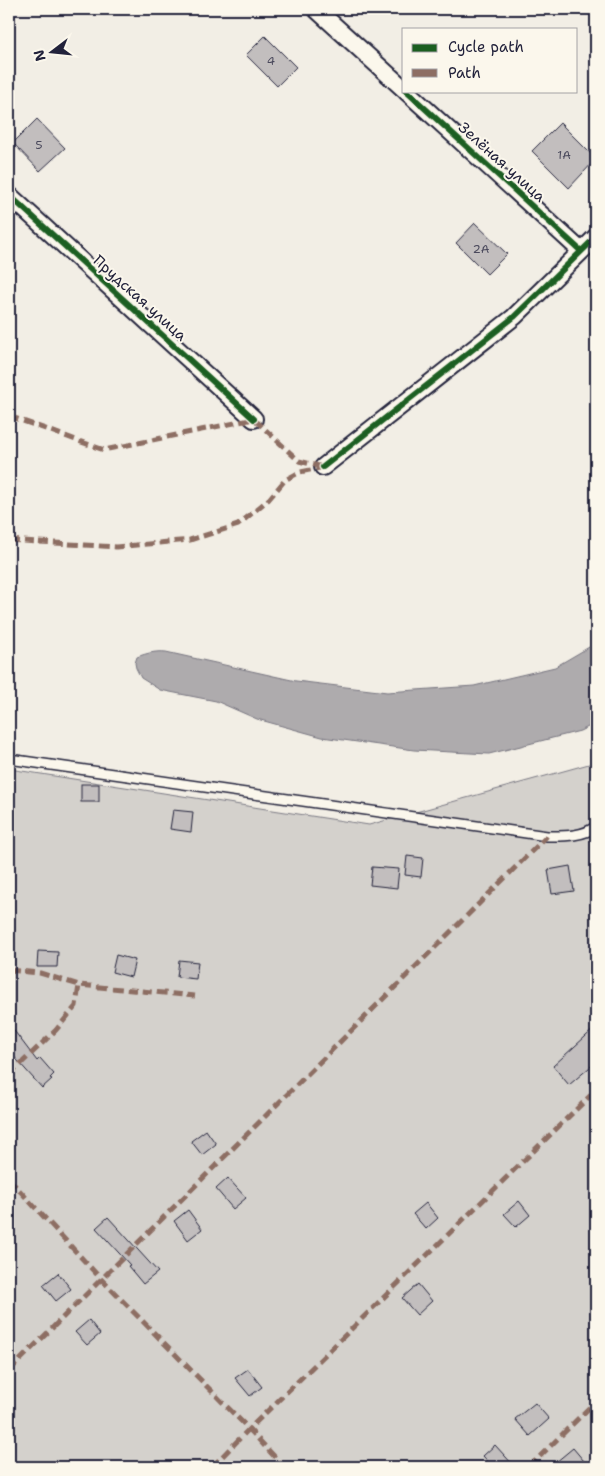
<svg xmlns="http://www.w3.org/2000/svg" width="605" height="1476" font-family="'Shantell Sans',sans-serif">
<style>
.green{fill:#d4d1cc;stroke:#7b7a84}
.water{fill:#aeabad;stroke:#76747f}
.building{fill:#c2bebe;stroke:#22223b}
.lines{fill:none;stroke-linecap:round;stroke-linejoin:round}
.service-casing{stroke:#22223b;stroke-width:12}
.minor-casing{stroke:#22223b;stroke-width:20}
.service{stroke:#fbf7ec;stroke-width:9}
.minor{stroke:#fbf7ec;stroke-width:16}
.quiet{stroke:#8d6e63;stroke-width:5;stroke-dasharray:10 5;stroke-linecap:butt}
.cycleway-casing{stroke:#fbf7ec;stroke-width:9}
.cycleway{stroke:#1b5e20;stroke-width:6}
.labels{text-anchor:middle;stroke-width:4;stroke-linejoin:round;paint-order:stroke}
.number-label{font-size:12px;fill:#4a495c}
.street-label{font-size:15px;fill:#22223b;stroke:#fbf7ec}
</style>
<rect width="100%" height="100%" fill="#f2eee5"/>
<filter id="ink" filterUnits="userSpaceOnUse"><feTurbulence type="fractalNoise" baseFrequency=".02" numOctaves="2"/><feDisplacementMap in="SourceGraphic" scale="10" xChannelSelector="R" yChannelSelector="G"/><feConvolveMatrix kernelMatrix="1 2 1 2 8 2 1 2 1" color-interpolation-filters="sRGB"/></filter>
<g filter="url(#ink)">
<polygon class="green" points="596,762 596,1467 9,1467 9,769 369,825"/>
<path class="water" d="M 596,643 L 596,723 L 580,731 L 489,754 L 414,750 L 322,737 L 257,719 L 216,701 L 160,690 L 141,678 L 136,668 L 135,663 L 137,657 C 147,653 156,651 166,652 L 296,681 L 387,692 L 474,686 L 555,667 Z"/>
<g class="building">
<polygon points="265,36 296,67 277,86 246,55"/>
<polygon points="37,119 65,148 40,171 13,143"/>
<polygon points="560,123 596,159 569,188 532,151"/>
<polygon points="475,223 507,254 487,274 456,243"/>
<rect x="81" y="784" width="18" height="18"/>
<polygon points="173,810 193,812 191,832 170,829"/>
<polygon points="407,856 423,858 421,877 405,875"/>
<polygon points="570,866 574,891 552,894 548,870"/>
<polygon points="372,867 399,869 397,888 370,885"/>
<polygon points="38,951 58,952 57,967 37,967"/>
<polygon points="116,955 135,960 131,977 112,972"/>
<polygon points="179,960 198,962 196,979 177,977"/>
<polygon points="9,1024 37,1061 40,1058 54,1074 50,1078 52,1079 42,1088 9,1051"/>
<polygon points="596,1027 596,1062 569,1085 553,1066"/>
<polygon points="206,1130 216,1144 202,1155 191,1141"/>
<polygon points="228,1178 246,1198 233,1209 216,1189"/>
<polygon points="519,1201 530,1215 516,1227 504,1214"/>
<polygon points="426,1203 438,1218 426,1229 413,1214"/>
<polygon points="188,1210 202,1229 188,1240 174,1221"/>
<polygon points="108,1217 158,1272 143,1284 128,1266 130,1265 96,1228"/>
<polygon points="58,1273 71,1289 56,1301 43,1285"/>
<polygon points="418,1284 432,1301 417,1315 402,1298"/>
<polygon points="89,1320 100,1334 87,1345 75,1332"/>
<polygon points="248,1369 262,1387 250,1396 235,1378"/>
<polygon points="535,1403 549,1419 530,1436 515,1419"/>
<polygon points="495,1445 515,1467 493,1467 483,1456"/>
<polygon points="573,1448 589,1467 550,1467"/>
</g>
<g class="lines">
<g class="service-casing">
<path id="service" d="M 9,759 L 547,836 C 562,836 584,837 596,826"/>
</g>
<g class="minor-casing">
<g id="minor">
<polyline points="316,9 404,89"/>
<polyline points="406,91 581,251"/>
<polyline points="9,195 254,419"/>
<polyline points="323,467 514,317 596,237"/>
</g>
</g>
<use href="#service" class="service"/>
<use href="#minor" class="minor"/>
<g class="quiet">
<polyline points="9,416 104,450 254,419 299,461 323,467"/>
<polyline points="9,540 116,547 190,540 238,525 269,499 285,480 300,472 320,468"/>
<polyline points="9,970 40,973 79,985 195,996"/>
<polyline points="9,1075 56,1030 76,1006 79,985"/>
<polyline points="9,1179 101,1279 249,1429 284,1467"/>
<polyline points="9,1371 547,836"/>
<polyline points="212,1467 249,1429 596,1090"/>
<polyline points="529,1467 596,1401"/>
</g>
<g class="cycleway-casing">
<g id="cycleway">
<polyline points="406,91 581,251"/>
<polyline points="9,195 254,419"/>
<polyline points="323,467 514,317 596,237"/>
</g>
</g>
<use href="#cycleway" class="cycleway"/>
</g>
</g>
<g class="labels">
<g class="number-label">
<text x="271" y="65">4</text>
<text x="39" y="149">5</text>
<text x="564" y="159">1А</text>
<text x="481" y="253">2А</text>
</g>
<g class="street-label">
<text transform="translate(502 162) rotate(42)" y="5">Зелёная улица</text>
<text transform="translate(140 298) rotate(42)" y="5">Прудская улица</text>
</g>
</g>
<rect width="605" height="1476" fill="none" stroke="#fbf7ec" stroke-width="30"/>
<rect x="15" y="15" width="575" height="1446" fill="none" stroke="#22223b" stroke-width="2" filter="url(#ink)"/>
<rect x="402" y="28" width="175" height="65" fill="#fbf7ec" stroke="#a4a2a5"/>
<rect x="412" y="44" width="25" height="8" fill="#1b5e20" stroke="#a4a2a5"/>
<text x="448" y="52" font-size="15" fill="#22223b">Cycle path</text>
<rect x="412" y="69" width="25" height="8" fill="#8d6e63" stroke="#a4a2a5"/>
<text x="448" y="78" font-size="15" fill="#22223b">Path</text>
<g transform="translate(52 52) rotate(254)" stroke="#fbf7ec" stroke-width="4" paint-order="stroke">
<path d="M0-4L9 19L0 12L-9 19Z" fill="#22223b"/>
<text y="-8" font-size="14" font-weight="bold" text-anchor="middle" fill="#22223b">N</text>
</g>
</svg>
